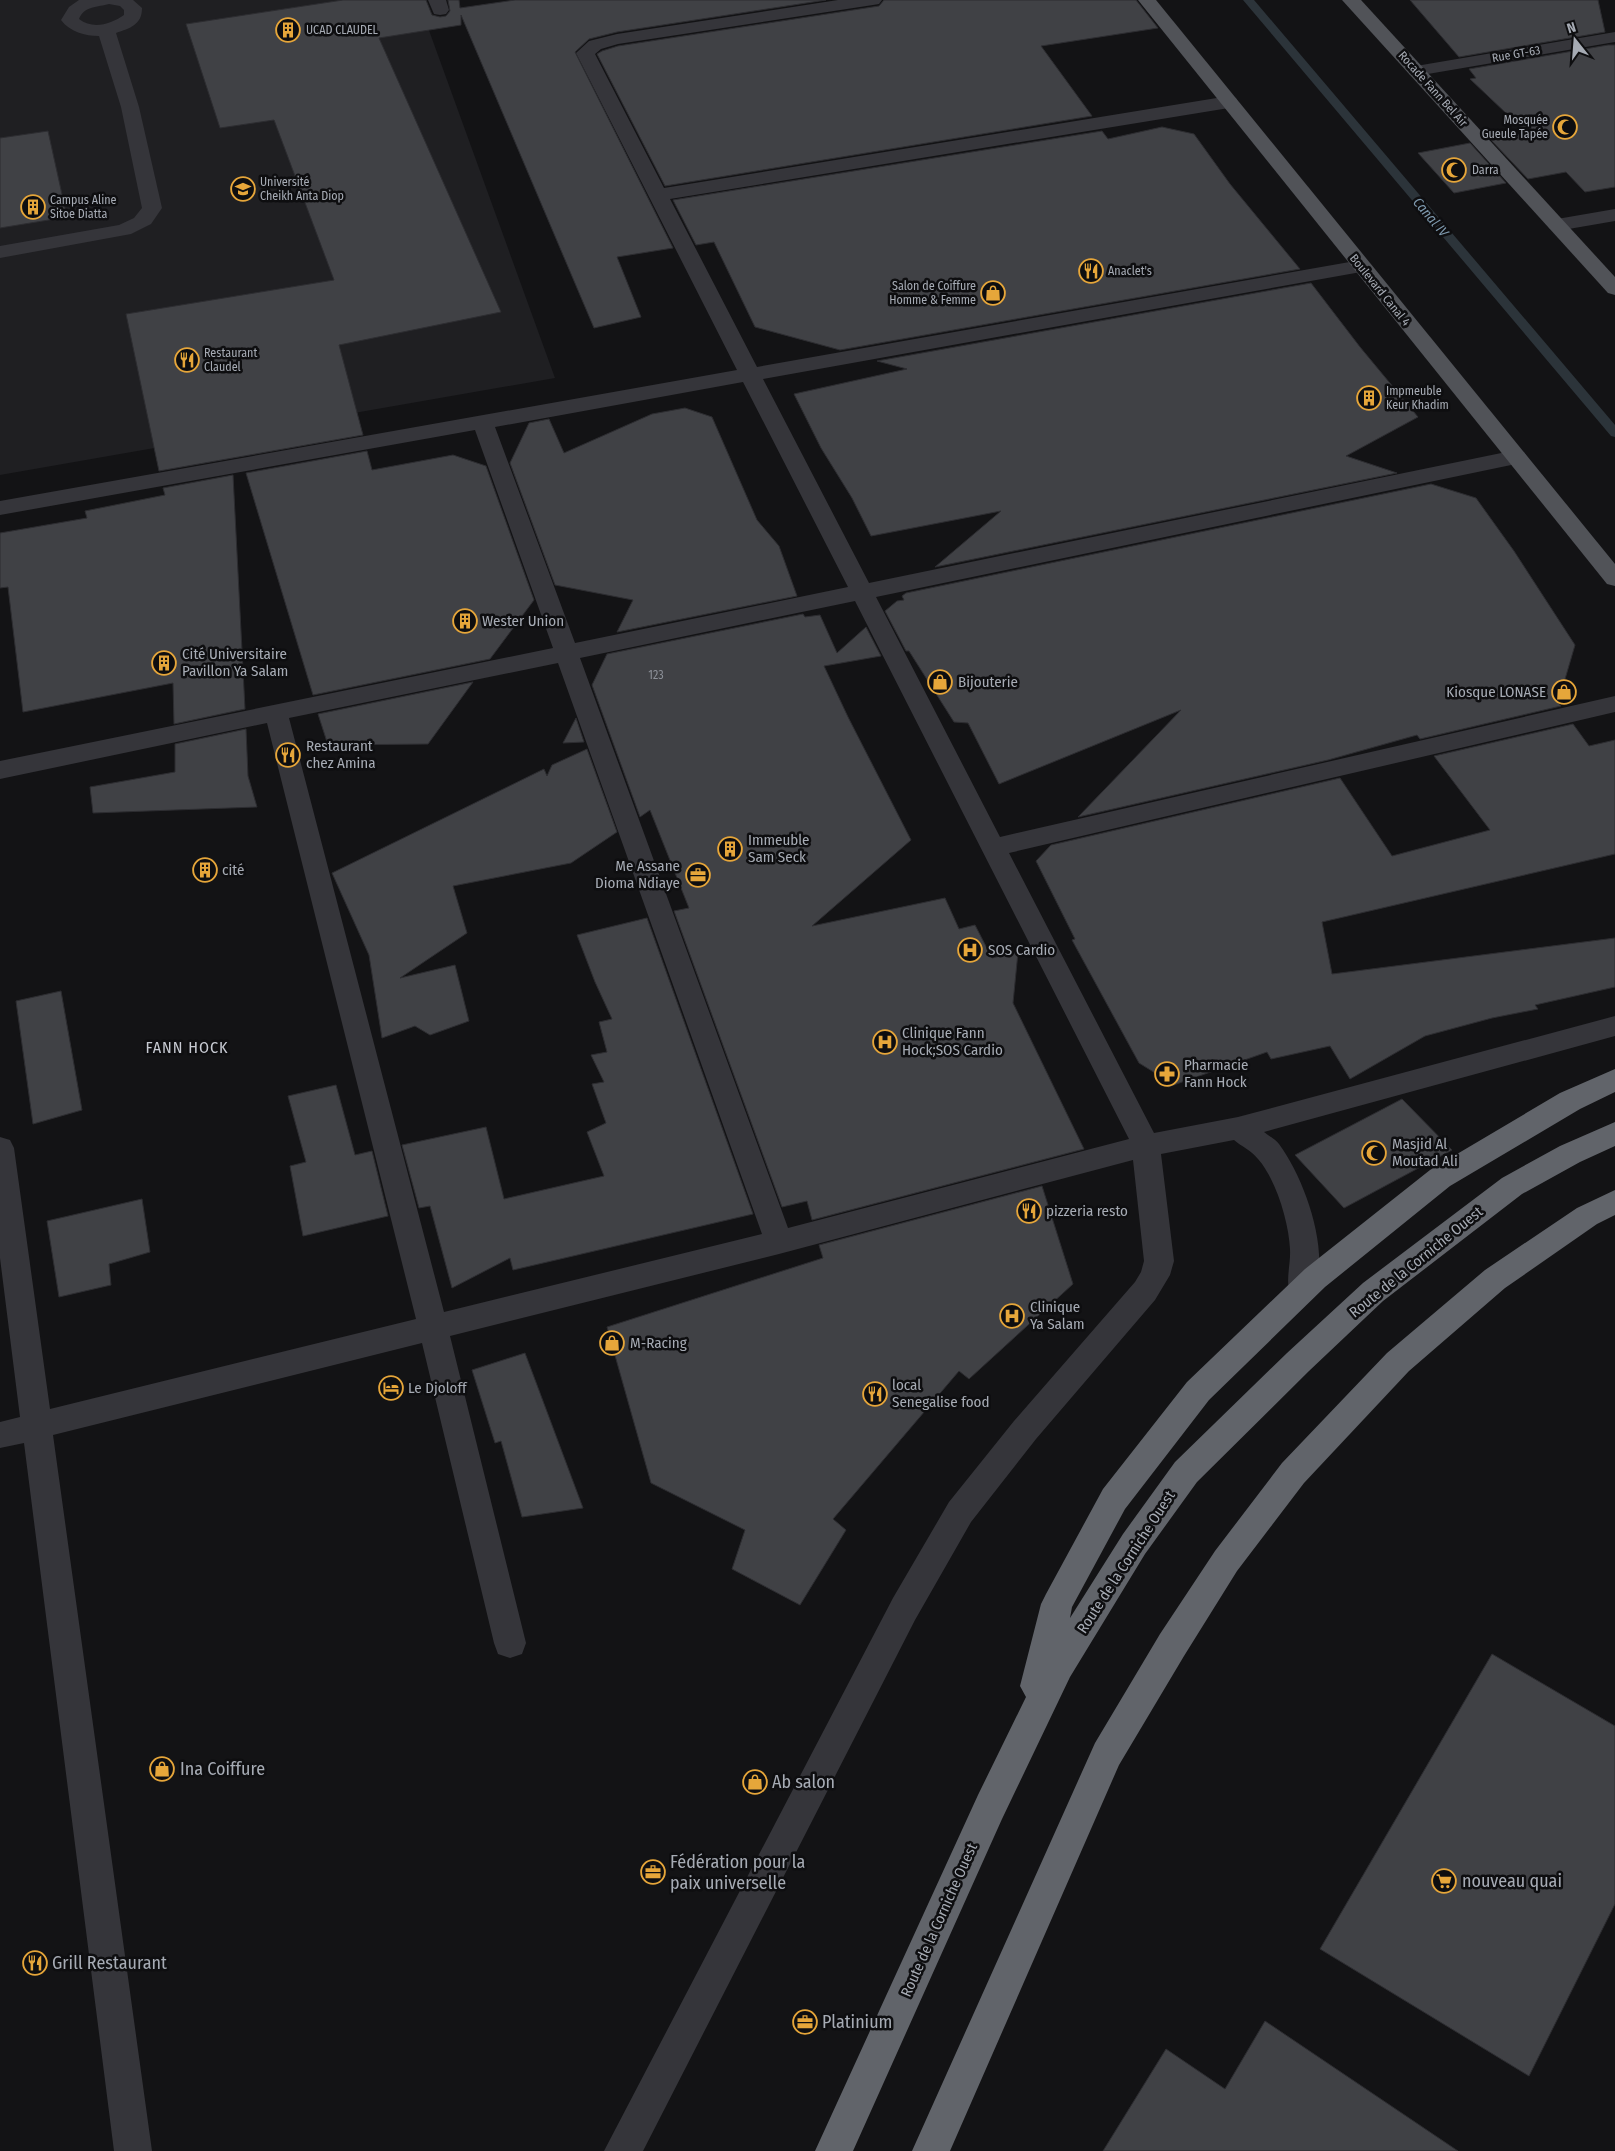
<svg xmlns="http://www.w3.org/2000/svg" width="1615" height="2151" font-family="'Fira Sans Condensed',sans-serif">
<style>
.built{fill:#1f1f22}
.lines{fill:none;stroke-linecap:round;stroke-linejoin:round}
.stream{fill:#2c343a;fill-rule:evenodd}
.building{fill:#404145;stroke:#2d2d31}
.minor{fill:#35353a;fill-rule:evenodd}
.major{fill:#515358;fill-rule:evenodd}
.highway{fill:#61646a;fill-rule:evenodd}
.labels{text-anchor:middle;stroke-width:5;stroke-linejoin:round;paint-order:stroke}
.far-poi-label{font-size:12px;fill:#a6abb4;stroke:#0e0e10;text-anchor:start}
.far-street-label{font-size:12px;fill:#a6abb4;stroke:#0e0e10}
.number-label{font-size:12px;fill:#8c9098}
.far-water-label{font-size:14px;font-style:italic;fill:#7e99ae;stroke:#0e0e10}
.poi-label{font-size:15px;fill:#a6abb4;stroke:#0e0e10;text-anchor:start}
.street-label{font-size:15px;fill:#a6abb4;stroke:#0e0e10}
.neighbourhood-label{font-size:16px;letter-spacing:1px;fill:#c6c9d1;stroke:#0e0e10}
.near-poi-label{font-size:18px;fill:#a6abb4;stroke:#0e0e10;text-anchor:start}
</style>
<rect width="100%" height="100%" fill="#131315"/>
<polygon class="built" points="0,0 418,0 555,378 0,475"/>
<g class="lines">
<polygon class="stream" points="1243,0 1254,0 1615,425 1615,437 1611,436"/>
</g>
<g class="building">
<polygon points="343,0 426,0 432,15 440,17 446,16 450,11 448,0 459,0 460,8 515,0 826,0 617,32 589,39 575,52 673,248 617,257 641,317 594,328 461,15 461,25 379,38 501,312 339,345 363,435 159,471 126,314 334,280 274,120 220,128 186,24"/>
<polygon points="884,0 1136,0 1158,28 1041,46 1092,116 665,186 597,54 602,51 618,46 879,6"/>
<polygon points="1410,0 1598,0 1605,32 1459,57"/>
<polygon points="1608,45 1615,45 1615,187 1585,192 1566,172 1528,179 1491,140 1527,133 1470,79 1476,78 1469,69"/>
<polygon points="1162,127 1194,134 1230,184 1300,269 840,350 755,327 714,242 696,245 673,200 1102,131 1108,139"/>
<polygon points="48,131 67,217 0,228 0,138"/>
<polygon points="1470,143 1506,183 1454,193 1418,153"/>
<polygon points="1311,283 1360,347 1418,417 1346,456 1397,473 935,567 1001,511 871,536 852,498 821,448 794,394 907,369 877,361"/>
<polygon points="685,408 712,417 757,520 779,546 797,596 617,632 633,600 555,585 510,463 529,423 549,419 564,453 652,414"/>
<polygon points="367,451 372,470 453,455 486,466 534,600 490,659 313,695 246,473"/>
<polygon points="233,475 245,709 174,724 173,683 23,712 8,587 0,588 0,533 87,518 85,511 165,495 163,488"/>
<polygon points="1431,484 1476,498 1514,551 1575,645 1558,703 1561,706 1420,739 1417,735 1328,760 1078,817 1181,710 999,784 968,723 954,722 909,651 906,651 885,611 897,601 904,600 902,596 906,593"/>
<polygon points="803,614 805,617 820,615 837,653 866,627 881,656 824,666 848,717 911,840 812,926 945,898 959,929 975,925 992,958 1018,952 1013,1003 1084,1149 812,1220 807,1201 782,1207 674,911 689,908 650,810 640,817 592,685 607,654"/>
<polygon points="473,682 428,744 328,745 318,714"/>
<polygon points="576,718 584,742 563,743"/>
<polygon points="1573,724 1589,746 1615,740 1615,854 1322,922 1332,974 1615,938 1615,987 1535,1005 1538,1009 1492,1018 1425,1036 1350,1079 1330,1046 1271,1059 1267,1052 1168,1087 1160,1076 1139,1063 1072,940 1075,939 1036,861 1051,845 1340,778 1392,856 1490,830 1434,756"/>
<polygon points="246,729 248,776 257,807 93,813 90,787 175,772 175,744"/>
<polygon points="587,749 617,832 571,863 453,886 467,933 400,978 455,965 469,1021 430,1035 415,1026 382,1038 369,955 332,873 544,769 547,776 552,765"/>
<polygon points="647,918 753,1214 513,1270 510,1258 452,1288 430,1206 419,1208 402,1145 486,1127 504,1199 604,1176 587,1132 606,1123 592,1084 604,1082 591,1055 607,1052 599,1022 612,1019 595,982 577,935"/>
<polygon points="61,991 82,1110 33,1124 16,1001"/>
<polygon points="336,1085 355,1155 372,1151 388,1216 303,1236 290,1166 306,1162 288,1096"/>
<polygon points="1402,1099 1452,1150 1344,1208 1295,1155"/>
<polygon points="1042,1186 1073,1284 969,1379 959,1371 833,1519 846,1530 800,1605 732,1569 745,1530 651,1483 607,1327 823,1258 819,1245"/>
<polygon points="142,1199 150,1252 109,1264 111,1285 59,1297 47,1221"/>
<polygon points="525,1353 583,1508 522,1517 501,1441 495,1443 472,1370"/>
<polygon points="1492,1654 1615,1726 1615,1904 1529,2076 1320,1949"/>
<polygon points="1265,2021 1458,2151 1103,2151 1166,2049 1225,2089"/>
</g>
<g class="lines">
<g class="minor">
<path d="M 79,0 L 133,0 L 142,8 C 142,25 130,28 116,33 L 139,107 L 162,208 L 151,224 L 131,234 L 0,258 L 0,246 L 119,225 L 134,218 L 142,208 L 121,107 L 99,36 C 85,36 70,32 61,20 L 69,7 ZM 109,4 L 120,6 L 124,10 L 124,15 C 111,24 93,30 79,19 C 84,6 98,7 109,4 Z"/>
<polygon points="428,0 446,0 449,10 446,14 440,15 434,14"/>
<path d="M 838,0 L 882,0 L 879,4 L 873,5 L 618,44 L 601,49 L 595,54 L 664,188 L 1229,96 L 1236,98 L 1238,102 L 1236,106 L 1229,108 L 670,199 L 757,367 L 1361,260 L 1368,262 L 1371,266 L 1368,270 L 1361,272 L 763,379 L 869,583 L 1516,450 L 1524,452 L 1527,457 L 1524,462 L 1516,464 L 876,597 L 1000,837 L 1615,696 L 1615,712 L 1009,853 L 1154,1133 L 1238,1117 L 1615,1016 L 1615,1036 L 1264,1132 C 1269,1136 1275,1139 1279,1144 C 1305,1179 1333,1256 1312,1299 L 1302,1302 L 1292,1299 C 1284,1283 1291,1266 1290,1249 C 1289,1223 1276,1179 1258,1159 C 1252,1151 1241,1146 1234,1140 L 1161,1154 L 1174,1261 L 1170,1275 L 1155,1300 L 1036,1439 L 971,1522 L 915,1620 L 643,2151 L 604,2151 L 893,1598 L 949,1502 L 1014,1421 L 1135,1282 L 1141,1272 L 1144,1261 L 1133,1160 L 779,1254 L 450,1336 L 526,1643 L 522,1654 L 510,1658 L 498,1654 L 494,1643 L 422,1343 L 53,1435 L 152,2151 L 114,2151 L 24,1443 L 0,1448 L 0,1422 L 20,1417 L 0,1258 L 0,1137 L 10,1140 L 14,1148 L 50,1409 L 416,1319 L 267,723 L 0,779 L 0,761 L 553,648 L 475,430 L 0,515 L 0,501 L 737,370 L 576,53 L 589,41 L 617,34 ZM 743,382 L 848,587 L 575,643 L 495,427 ZM 855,601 L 1129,1139 L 788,1228 L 580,658 ZM 558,663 L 762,1234 L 444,1312 L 289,718 Z"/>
<polygon points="1615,32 1615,42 1416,76 1410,75 1407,71 1410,67 1416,66"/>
<polygon points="1615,209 1615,221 1557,231 1550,229 1547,225 1550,221 1557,219"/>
</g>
<g class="major">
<polygon points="1138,0 1156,0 1615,564 1615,586 1607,584"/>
<polygon points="1342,0 1361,0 1615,277 1615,295 1608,293"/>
</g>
<g class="highway">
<polygon points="1615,1069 1615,1092 1580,1109 1450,1186 1325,1287 1209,1400 1125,1509 1072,1607 1070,1618 1123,1534 1175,1462 1287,1353 1363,1283 1502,1178 1560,1146 1615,1122 1615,1146 1580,1162 1522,1194 1383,1301 1309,1371 1197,1482 1145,1554 1070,1677 1002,1819 853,2151 815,2151 978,1795 1026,1697 1020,1686 1041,1604 1046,1594 1103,1489 1187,1382 1305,1269 1430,1170 1560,1093"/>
<polygon points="1615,1190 1615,1215 1597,1224 1505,1288 1409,1371 1304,1483 1237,1571 1184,1656 1119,1765 950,2151 912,2151 1095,1743 1160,1634 1215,1551 1282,1463 1387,1353 1485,1270 1577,1208"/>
</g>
</g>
<defs>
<g id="building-ring" transform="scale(1.25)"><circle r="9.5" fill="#0e0e10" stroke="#e6a63a" stroke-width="1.5"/><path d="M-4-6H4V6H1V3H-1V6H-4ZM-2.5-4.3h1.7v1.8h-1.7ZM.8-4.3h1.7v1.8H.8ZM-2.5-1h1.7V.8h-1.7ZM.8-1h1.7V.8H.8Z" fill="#e6a63a"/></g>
<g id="mosque-ring" transform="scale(1.25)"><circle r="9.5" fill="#0e0e10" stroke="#e6a63a" stroke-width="1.5"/><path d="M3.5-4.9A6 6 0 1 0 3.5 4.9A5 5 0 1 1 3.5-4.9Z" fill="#e6a63a"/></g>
<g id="university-ring" transform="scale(1.25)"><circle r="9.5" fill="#0e0e10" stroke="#e6a63a" stroke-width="1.5"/><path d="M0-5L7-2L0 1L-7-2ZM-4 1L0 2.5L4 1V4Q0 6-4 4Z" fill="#e6a63a"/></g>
<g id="restaurant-ring" transform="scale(1.25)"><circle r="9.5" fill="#0e0e10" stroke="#e6a63a" stroke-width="1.5"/><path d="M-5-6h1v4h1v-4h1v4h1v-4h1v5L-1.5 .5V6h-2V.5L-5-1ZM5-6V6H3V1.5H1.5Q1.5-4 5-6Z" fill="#e6a63a"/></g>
<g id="shop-ring" transform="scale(1.25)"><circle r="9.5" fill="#0e0e10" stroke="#e6a63a" stroke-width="1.5"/><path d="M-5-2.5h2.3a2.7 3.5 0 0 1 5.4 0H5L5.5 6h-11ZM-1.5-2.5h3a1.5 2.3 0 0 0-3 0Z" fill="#e6a63a"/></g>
<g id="office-ring" transform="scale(1.25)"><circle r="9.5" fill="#0e0e10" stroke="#e6a63a" stroke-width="1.5"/><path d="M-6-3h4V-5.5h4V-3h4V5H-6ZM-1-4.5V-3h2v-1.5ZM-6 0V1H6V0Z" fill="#e6a63a"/></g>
<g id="hospital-ring" transform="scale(1.25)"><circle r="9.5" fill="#0e0e10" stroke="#e6a63a" stroke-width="1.5"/><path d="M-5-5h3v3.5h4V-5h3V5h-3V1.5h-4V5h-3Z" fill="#e6a63a"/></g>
<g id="pharmacy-ring" transform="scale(1.25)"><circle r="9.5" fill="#0e0e10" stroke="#e6a63a" stroke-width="1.5"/><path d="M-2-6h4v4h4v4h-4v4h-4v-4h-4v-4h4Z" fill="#e6a63a"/></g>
<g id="hotel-ring" transform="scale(1.25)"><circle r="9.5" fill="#0e0e10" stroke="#e6a63a" stroke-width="1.5"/><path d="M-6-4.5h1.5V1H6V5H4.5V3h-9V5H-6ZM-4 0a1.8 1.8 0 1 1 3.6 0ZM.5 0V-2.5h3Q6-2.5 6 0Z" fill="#e6a63a"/></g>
<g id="supermarket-ring" transform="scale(1.25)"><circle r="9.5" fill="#0e0e10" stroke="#e6a63a" stroke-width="1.5"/><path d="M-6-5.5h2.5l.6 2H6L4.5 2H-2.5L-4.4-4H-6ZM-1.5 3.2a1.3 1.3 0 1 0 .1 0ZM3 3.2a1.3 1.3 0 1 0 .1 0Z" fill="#e6a63a"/></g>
</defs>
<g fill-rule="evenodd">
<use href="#building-ring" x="288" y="30"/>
<use href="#mosque-ring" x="1565" y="127"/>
<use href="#mosque-ring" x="1454" y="170"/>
<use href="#university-ring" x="243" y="189"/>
<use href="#building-ring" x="33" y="207"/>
<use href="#restaurant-ring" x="1091" y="271"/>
<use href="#shop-ring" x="993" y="293"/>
<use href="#restaurant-ring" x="187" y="360"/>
<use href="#building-ring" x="1369" y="398"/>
<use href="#building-ring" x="465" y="621"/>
<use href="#building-ring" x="164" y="663"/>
<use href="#shop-ring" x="940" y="682"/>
<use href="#shop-ring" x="1564" y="692"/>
<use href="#restaurant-ring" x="288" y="755"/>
<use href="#building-ring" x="730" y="849"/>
<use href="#building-ring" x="205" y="870"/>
<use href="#office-ring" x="698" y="875"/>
<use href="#hospital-ring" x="970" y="950"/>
<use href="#hospital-ring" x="885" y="1042"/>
<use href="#pharmacy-ring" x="1167" y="1074"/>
<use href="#mosque-ring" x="1374" y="1153"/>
<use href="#restaurant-ring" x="1029" y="1211"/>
<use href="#hospital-ring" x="1012" y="1316"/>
<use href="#shop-ring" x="612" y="1343"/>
<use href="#hotel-ring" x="391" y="1388"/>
<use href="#restaurant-ring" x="875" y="1394"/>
<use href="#shop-ring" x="162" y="1769"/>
<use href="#shop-ring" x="755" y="1782"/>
<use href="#office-ring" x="653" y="1872"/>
<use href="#supermarket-ring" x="1444" y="1881"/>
<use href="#restaurant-ring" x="35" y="1963"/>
<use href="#office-ring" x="805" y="2022"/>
</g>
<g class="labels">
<g class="far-poi-label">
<text x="306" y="34">UCAD CLAUDEL</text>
<text x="1548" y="124" text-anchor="end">Mosquée<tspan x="1548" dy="14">Gueule Tapée</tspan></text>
<text x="1472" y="174">Darra</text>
<text x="260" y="186">Université<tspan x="260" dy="14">Cheikh Anta Diop</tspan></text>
<text x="50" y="204">Campus Aline<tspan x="50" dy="14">Sitoe Diatta</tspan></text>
<text x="1108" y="275">Anaclet's</text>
<text x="976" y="290" text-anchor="end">Salon de Coiffure<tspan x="976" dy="14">Homme &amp; Femme</tspan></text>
<text x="204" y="357">Restaurant<tspan x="204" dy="14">Claudel</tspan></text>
<text x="1386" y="395">Impmeuble<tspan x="1386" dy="14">Keur Khadim</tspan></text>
</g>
<g class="far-street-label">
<text transform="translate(1516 54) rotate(-10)" y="4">Rue GT-63</text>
<text transform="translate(1433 89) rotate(48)" y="4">Rocade Fann Bel Air</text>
<text transform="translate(1380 290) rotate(51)" y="4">Boulevard Canal 4</text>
</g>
<g class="number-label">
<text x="656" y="679">123</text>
</g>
<g class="far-water-label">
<text transform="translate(1431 217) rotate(50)" y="5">Canal IV</text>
</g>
<g class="poi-label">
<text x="482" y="626">Wester Union</text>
<text x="182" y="659">Cité Universitaire<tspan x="182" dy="17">Pavillon Ya Salam</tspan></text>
<text x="958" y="687">Bijouterie</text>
<text x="1546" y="697" text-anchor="end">Kiosque LONASE</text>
<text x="306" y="751">Restaurant<tspan x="306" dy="17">chez Amina</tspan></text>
<text x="748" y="845">Immeuble<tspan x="748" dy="17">Sam Seck</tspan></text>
<text x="680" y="871" text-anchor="end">Me Assane<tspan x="680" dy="17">Dioma Ndiaye</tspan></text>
<text x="222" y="875">cité</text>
<text x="988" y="955">SOS Cardio</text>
<text x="902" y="1038">Clinique Fann<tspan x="902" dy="17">Hock;SOS Cardio</tspan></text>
<text x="1184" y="1070">Pharmacie<tspan x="1184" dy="17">Fann Hock</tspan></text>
<text x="1392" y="1149">Masjid Al<tspan x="1392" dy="17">Moutad Ali</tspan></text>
<text x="1046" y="1216">pizzeria resto</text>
<text x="1030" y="1312">Clinique<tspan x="1030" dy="17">Ya Salam</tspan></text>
<text x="630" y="1348">M-Racing</text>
<text x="892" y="1390">local<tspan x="892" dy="17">Senegalise food</tspan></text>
<text x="408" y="1393">Le Djoloff</text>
</g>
<g class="street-label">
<text transform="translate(1416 1262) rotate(-39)" y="5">Route de la Corniche Ouest</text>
<text transform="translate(1126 1562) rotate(-57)" y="5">Route de la Corniche Ouest</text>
<text transform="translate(939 1920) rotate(-66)" y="5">Route de la Corniche Ouest</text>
</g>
<g class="neighbourhood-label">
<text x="187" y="1053">FANN HOCK</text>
</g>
<g class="near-poi-label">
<text x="180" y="1775">Ina Coiffure</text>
<text x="772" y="1788">Ab salon</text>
<text x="670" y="1868">Fédération pour la<tspan x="670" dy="21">paix universelle</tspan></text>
<text x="1462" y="1887">nouveau quai</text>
<text x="52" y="1969">Grill Restaurant</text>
<text x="822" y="2028">Platinium</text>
</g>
</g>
<g transform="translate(1575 40) rotate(343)" stroke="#0e0e10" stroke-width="4" paint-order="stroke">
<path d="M0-4L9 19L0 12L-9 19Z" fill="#a6abb4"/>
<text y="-8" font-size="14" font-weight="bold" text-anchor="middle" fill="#a6abb4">N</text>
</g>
</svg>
